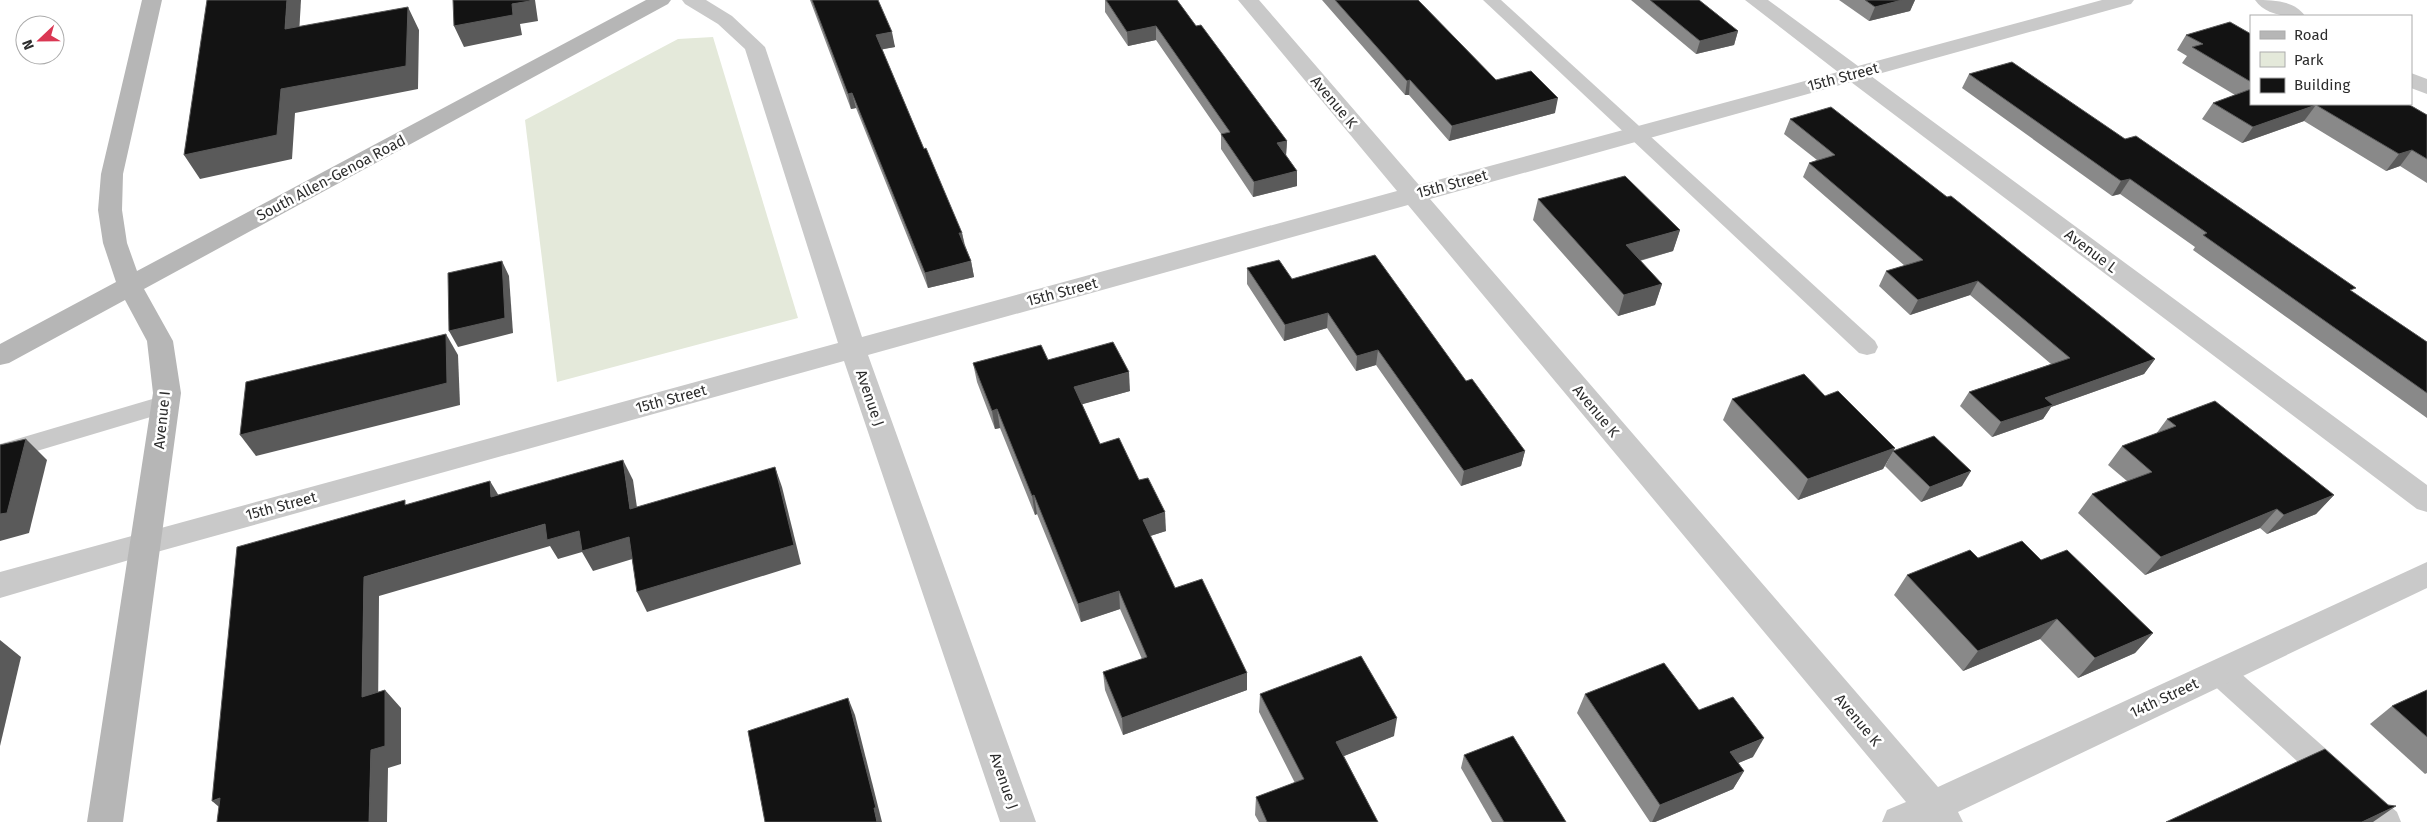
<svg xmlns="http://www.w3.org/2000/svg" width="2427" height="822" font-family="'Fira Sans',sans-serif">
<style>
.green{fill:#e4e9da}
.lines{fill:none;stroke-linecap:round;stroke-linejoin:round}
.lane{fill:#c9c9c9;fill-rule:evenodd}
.street{fill:#c9c9c9;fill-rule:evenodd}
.secondary{fill:#b6b6b6;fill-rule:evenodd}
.wall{fill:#898989}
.shaded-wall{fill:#5a5a5a}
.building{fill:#131313;stroke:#5a5a5a}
.labels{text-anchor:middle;stroke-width:5;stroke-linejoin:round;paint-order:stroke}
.street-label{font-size:15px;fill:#2c2c2c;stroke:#fff}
</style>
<rect width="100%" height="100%" fill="#fff"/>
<polygon class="green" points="713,37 798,318 557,382 525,120 678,39"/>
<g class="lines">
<g class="lane">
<polygon points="1483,0 1501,0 1875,341 1878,347 1875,353 1867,355 1859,353"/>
<polygon points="166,395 174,398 178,404 174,410 0,462 0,444"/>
<polygon points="2219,660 2229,663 2397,812 2401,822 2364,822 2209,681 2205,672 2209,663"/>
</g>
<g class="street">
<polygon points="682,0 706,0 732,16 765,47 862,337 1397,191 1238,0 1259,0 1419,185 1838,72 1745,0 1768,0 1858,66 2102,0 2134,0 2131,4 1871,76 2427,485 2427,512 2417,509 1851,82 1430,199 1938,787 2427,562 2427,588 1958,812 1963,822 1882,822 1887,810 1906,802 1408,205 868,355 1036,822 1000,822 844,361 146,555 0,598 0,572 838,343 745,49 718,24 685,4"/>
<path d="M 2255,0 C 2272,0 2294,0 2305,16 C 2288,17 2266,16 2255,0 Z"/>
<polygon points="2411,73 2427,79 2427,94 2411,88"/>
</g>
<polygon class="secondary" points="142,0 162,0 123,174 122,210 127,243 137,271 646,0 671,0 668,4 144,289 173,341 181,393 123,822 87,822 153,393 147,341 125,300 9,363 0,365 0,344 116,282 103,243 98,210 101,174"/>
</g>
<g class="wall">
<polygon points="810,0 878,0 895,47 882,49 924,149 962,233 965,245 971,261 974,277 928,288 856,108 851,109"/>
<polygon points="1105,0 1177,0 1196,26 1287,141 1286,155 1297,171 1297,186 1253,197 1221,149 1221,134 1156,40 1128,46 1105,12"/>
<polygon points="1322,0 1418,0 1496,80 1555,113 1449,141 1409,95 1405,95"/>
<polygon points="1631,0 1699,0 1738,31 1734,45 1696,54"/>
<polygon points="1839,0 1915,0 1910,11 1869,21"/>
<polygon points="2251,34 2251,104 2408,104 2427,115 2427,183 2400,166 2386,171 2304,121 2242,143 2202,119 2213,103 2235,95 2182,63 2187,56 2177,50 2186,35"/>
<polygon points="1969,74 2125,139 2427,342 2427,418 2193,250 2195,247 2120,194 2112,196 1962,88"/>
<polygon points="1790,119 2155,359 2144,374 2051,407 2043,419 1992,437 1960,406 1969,392 2051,364 1970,295 1910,315 1879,286 1886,271 1905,266 1803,177 1809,163 1817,160 1784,134"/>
<polygon points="1538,199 1680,230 1673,251 1640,261 1662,284 1655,305 1618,316 1533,220"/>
<polygon points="1247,268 1292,279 1466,381 1525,451 1521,466 1461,486 1376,365 1356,371 1327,328 1284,341 1247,284"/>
<polygon points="973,363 1130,391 1082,404 1100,444 1139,480 1166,531 1150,536 1175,588 1247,673 1247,690 1123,735 1105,690 1103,672 1142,659 1120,609 1081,622 1037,514 1035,515 1000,428 995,429 977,382"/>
<polygon points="1825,396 1895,448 1883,469 1798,500 1723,420 1732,399"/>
<polygon points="2167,419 2334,495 2316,514 2267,534 2260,528 2145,575 2078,513 2092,494 2127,481 2108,465 2122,446 2156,434"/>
<polygon points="1893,451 1962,486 1921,502 1885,466"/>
<polygon points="1978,558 2041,560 2153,633 2135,653 2078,678 2040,639 1963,671 1894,595 1907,575"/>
<polygon points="2427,690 2427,773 2425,774 2370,724 2392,706"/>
<polygon points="1260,694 1394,736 1344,756 1378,822 1259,822 1255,815 1256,797 1295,783 1259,712"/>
<polygon points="1585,694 1699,710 1753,757 1738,763 1744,771 1733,789 1655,822 1650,822 1577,713"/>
<polygon points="1464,755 1566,822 1492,822 1461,768"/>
</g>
<g class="shaded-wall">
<polygon points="287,0 301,0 298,52 285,29"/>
<polygon points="530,0 535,0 538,21 520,24 522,35 464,47 454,26 512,4"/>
<polygon points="1902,0 1915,0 1910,11 1869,21 1875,7"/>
<polygon points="408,7 419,30 418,89 295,113 292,159 200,179 184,155 281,89"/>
<polygon points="1156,26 1156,40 1128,46 1127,32"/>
<polygon points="1738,31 1734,45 1696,54 1700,41"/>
<polygon points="892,32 895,47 879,50 876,35"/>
<polygon points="1410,80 1409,95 1405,95 1407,81"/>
<polygon points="852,93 856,108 851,109 848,94"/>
<polygon points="1558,98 1555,113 1449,141 1452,126"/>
<polygon points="2316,105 2304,121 2242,143 2253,127"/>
<polygon points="1287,141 1286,156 1277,143"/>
<polygon points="2412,150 2400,166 2386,171 2399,154"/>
<polygon points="1297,171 1297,186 1253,197 1254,182"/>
<polygon points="2130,179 2120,194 2112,196 2121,181"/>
<polygon points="1680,230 1673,251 1620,266 1626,245"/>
<polygon points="959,233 962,233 965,248"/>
<polygon points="502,261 509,276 513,333 458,347 449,331"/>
<polygon points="971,261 974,277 928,288 925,273"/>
<polygon points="1978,281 1970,295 1910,315 1918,300"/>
<polygon points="1662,284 1655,305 1618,316 1624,295"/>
<polygon points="1328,313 1327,328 1284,341 1285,325"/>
<polygon points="446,334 458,355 460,405 256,456 240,435"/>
<polygon points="1378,350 1376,365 1356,371 1357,356"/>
<polygon points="2155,359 2144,374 2051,407 2043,419 1992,437 2001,422 2045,398"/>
<polygon points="1129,372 1130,391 1076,406 1074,387"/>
<polygon points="997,409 1000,428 995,429 992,411"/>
<polygon points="26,439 47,460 29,533 0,541 0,514"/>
<polygon points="1895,448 1883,469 1798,500 1808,479"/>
<polygon points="1525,451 1521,466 1461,486 1464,471"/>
<polygon points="623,460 633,480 640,528 630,509"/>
<polygon points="775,467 782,487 801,564 647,612 637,592"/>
<polygon points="1971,471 1962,486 1921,502 1930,487"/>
<polygon points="490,481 502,501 491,497"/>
<polygon points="1034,495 1037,514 1035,515 1032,496"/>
<polygon points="2334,495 2316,514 2267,534 2284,515"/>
<polygon points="2277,509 2260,528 2145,575 2161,557"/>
<polygon points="1165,512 1166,531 1144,538 1143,520"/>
<polygon points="545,524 579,531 629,537 639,557 593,571 582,552 558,559 550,546 379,596 378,715 362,697 364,577"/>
<polygon points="1119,591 1120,609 1081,622 1078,604"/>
<polygon points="2057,619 2040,639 1963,671 1978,651"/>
<polygon points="2153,633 2135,653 2078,678 2095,658"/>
<polygon points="0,640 21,657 0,746"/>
<polygon points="1247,673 1247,690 1123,735 1122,718"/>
<polygon points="385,690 401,708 401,764 388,768 387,822 369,822 371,750"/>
<polygon points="848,698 855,715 882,822 877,822"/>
<polygon points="1397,718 1394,736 1334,760 1336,742"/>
<polygon points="1764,738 1753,757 1719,771 1730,752"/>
<polygon points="1744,771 1733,789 1655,822 1652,822 1660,805"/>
<polygon points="220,798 232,818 212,801"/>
<polygon points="2396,806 2373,822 2362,822"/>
</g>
<g class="building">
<polygon points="207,0 287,0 285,29 408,7 406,66 281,89 277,135 184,155"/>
<polygon points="453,0 530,0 530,1 512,4 513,15 454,26"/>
<polygon points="812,0 878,0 892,32 876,35 924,149 926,148 962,233 959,233 971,261 925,273 852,93 848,94"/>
<polygon points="1106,0 1177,0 1196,26 1201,25 1287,141 1277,143 1297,171 1254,182 1221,134 1230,132 1156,26 1127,32"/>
<polygon points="1335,0 1418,0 1496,80 1531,71 1558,98 1452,126 1410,80 1407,81"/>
<polygon points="1650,0 1699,0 1738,31 1700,41"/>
<polygon points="1865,0 1902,0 1875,7"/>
<polygon points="2230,22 2251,34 2251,82 2192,47 2203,44 2186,35"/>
<polygon points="2012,62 2125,139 2136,136 2356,288 2350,290 2427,342 2427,393 2203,235 2207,233 2130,179 2121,181 1969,74"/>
<polygon points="2251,89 2251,104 2408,104 2427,115 2427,159 2412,150 2399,154 2316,105 2253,127 2213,103"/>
<polygon points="1831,107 1947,197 1951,196 2155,359 2045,398 2053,405 2001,422 1969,392 2070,358 1978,281 1918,300 1886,271 1923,260 1809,163 1835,155 1790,119"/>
<polygon points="1625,176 1680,230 1626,245 1662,284 1624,295 1538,199"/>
<polygon points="1375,255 1466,381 1472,379 1525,451 1464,471 1378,350 1357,356 1328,313 1285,325 1247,268 1279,260 1292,279"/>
<polygon points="502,261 505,318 449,331 448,273"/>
<polygon points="446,334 447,383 240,435 246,382"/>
<polygon points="1113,342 1129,372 1074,387 1100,444 1119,438 1139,480 1148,478 1165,512 1143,520 1175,588 1202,579 1247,673 1122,718 1103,672 1147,657 1119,591 1078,604 1034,495 1032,496 997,409 992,411 973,363 1041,345 1048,360"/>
<polygon points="1804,374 1825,396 1838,391 1895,448 1808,479 1732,399"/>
<polygon points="2215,401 2334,495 2284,515 2277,509 2161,557 2092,494 2152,472 2122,446 2176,426 2167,419"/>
<polygon points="1934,436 1971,471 1930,487 1893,451"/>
<polygon points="26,439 7,513 0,514 0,445"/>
<polygon points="623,460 630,509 775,467 794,545 637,592 629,537 582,551 579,531 547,540 545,524 364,577 362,697 385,690 385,746 371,750 369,822 217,822 220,798 212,801 237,547 405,500 405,505 490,481 491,497"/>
<polygon points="2022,541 2041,560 2067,550 2153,633 2095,658 2057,619 1978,651 1907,575 1970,550 1978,558"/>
<polygon points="1361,656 1397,718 1336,742 1378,822 1267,822 1256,797 1304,779 1260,694"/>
<polygon points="1664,663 1699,710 1733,697 1764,738 1730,752 1744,771 1660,805 1585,694"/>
<polygon points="2427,690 2427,737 2392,706"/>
<polygon points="848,698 876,808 874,808 877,822 765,822 748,731"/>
<polygon points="1513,736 1566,822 1504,822 1464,755"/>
<polygon points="2325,749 2388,805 2396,806 2362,822 2166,822"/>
</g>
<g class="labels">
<g class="street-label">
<text transform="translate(1843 77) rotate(-15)" y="5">15th Street</text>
<text transform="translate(1334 102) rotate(50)" y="5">Avenue K</text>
<text transform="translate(331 178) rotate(-28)" y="5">South Allen-Genoa Road</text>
<text transform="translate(1452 184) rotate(-15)" y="5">15th Street</text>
<text transform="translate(2091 251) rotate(37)" y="5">Avenue L</text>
<text transform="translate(1062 292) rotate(-15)" y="5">15th Street</text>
<text transform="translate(870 398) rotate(71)" y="5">Avenue J</text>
<text transform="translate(671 399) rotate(-15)" y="5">15th Street</text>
<text transform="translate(1596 411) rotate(50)" y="5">Avenue K</text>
<text transform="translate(162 420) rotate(-84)" y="5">Avenue I</text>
<text transform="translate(281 506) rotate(-15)" y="5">15th Street</text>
<text transform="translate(2164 698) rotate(-25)" y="5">14th Street</text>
<text transform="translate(1858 720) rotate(50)" y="5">Avenue K</text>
<text transform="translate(1004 781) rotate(71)" y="5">Avenue J</text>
</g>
</g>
<rect x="2250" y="15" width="162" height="90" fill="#ffffff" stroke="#ababab"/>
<rect x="2260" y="31" width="25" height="8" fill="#b6b6b6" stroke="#ababab"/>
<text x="2294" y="40" font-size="15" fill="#2c2c2c">Road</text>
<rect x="2260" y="52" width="25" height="15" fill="#e4e9da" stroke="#ababab"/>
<text x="2294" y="65" font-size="15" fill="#2c2c2c">Park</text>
<rect x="2260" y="78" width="25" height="15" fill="#131313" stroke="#ababab"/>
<text x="2294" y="90" font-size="15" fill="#2c2c2c">Building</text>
<g transform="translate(40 40) rotate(248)"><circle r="24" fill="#ffffff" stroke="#ababab"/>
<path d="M0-4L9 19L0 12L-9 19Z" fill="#da3753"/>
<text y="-8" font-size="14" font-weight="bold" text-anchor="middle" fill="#2c2c2c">N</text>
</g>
</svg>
